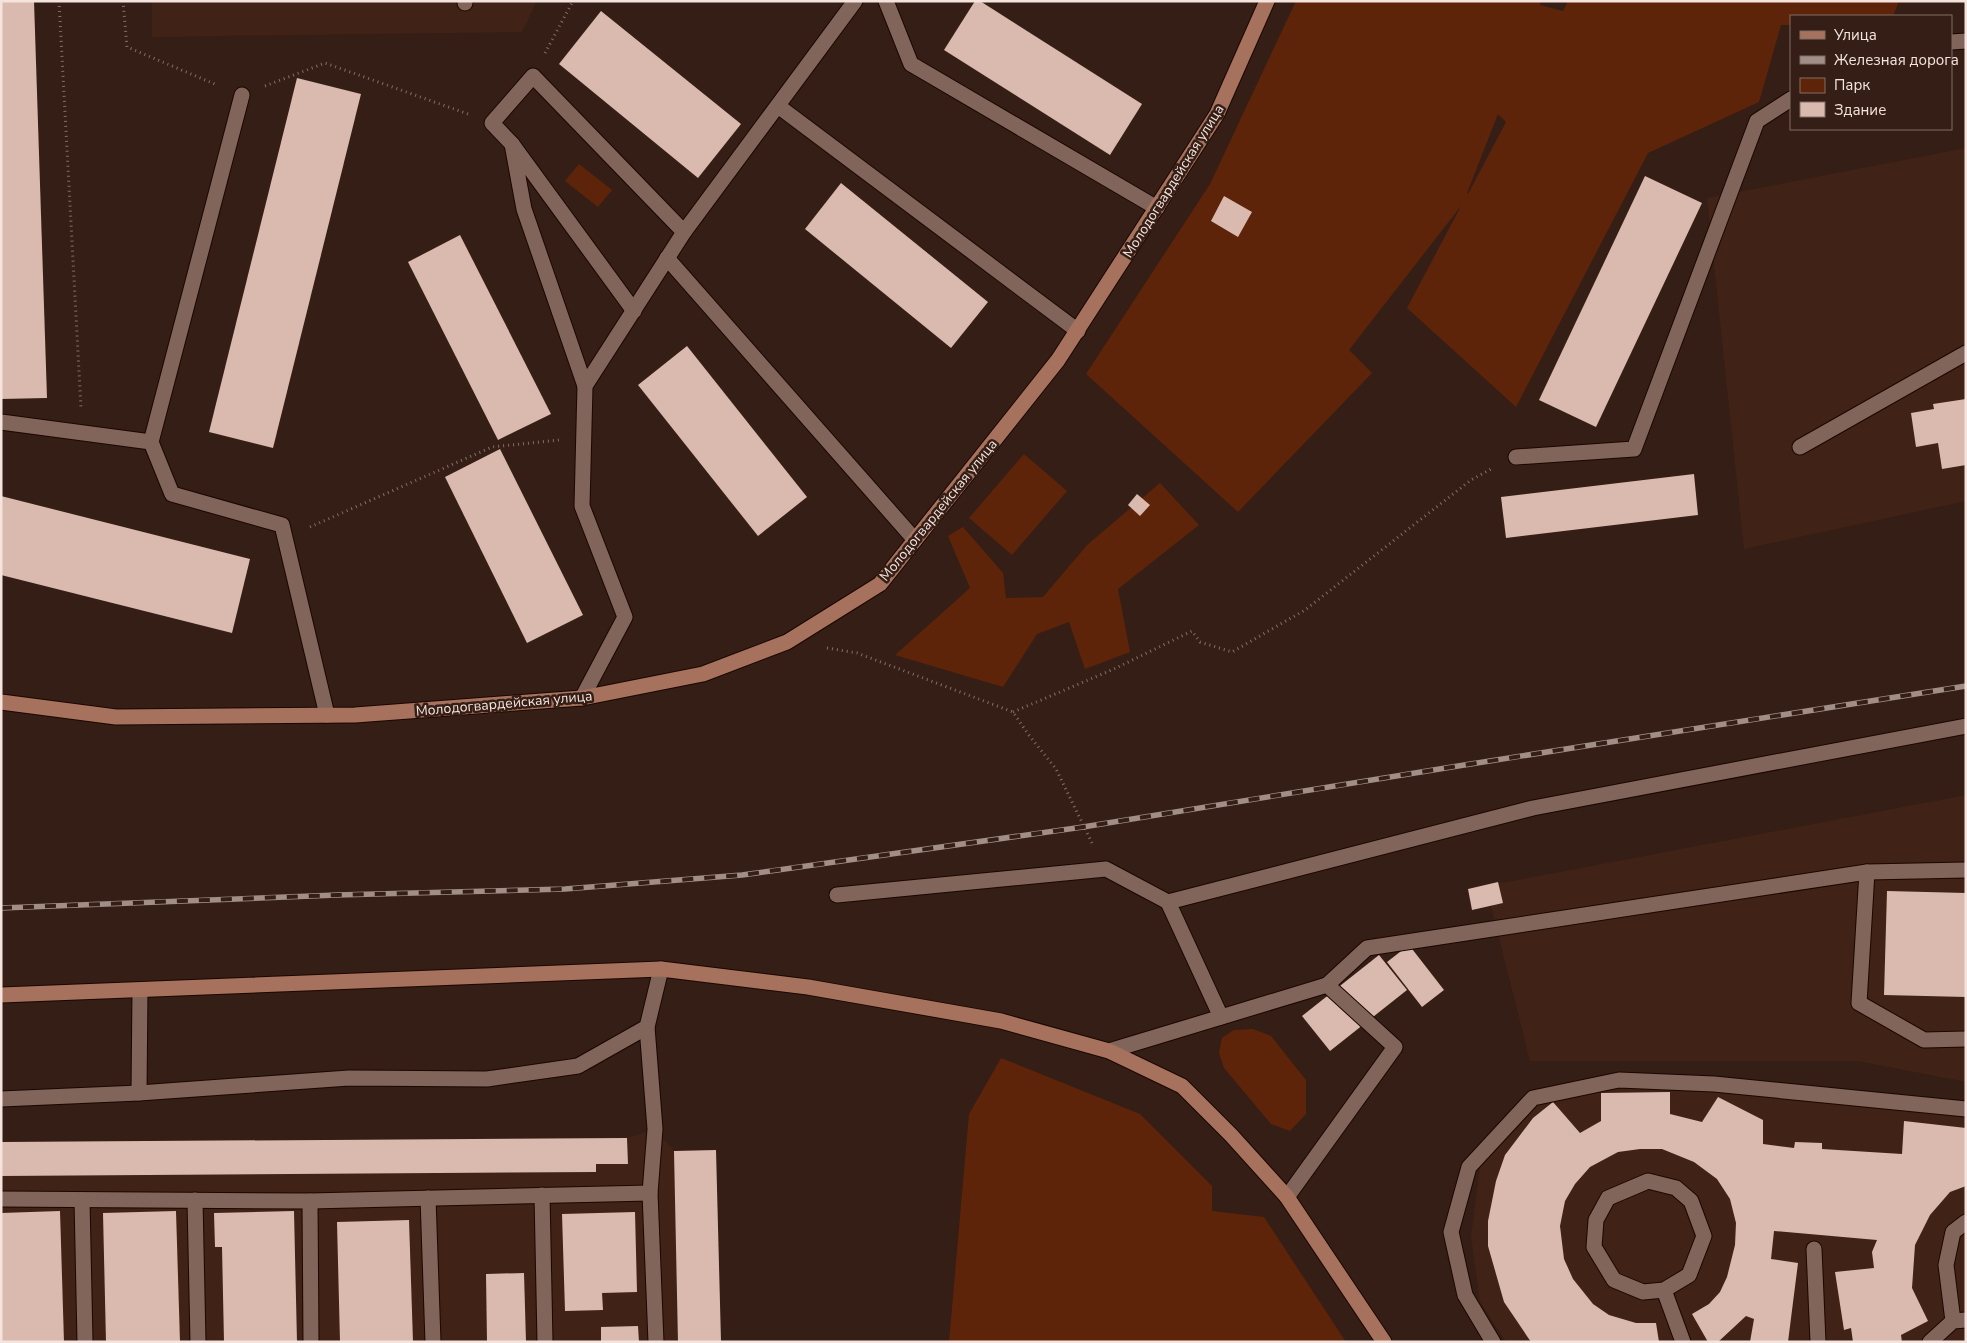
<svg xmlns="http://www.w3.org/2000/svg" width="1967" height="1343" font-family="'Nunito Sans',sans-serif">
<style>
.built{fill:#402216}
.green{fill:#5e2409;fill-rule:evenodd}
.building{fill:#dabaae}
.lines{fill:none;stroke-linecap:round;stroke-linejoin:round}
.lane-casing{stroke:#1b0702;stroke-width:17}
.secondary-casing{stroke:#1b0702;stroke-width:17}
.path{stroke:#836f67;stroke-width:3;stroke-dasharray:1 4;stroke-linecap:butt}
.lane{stroke:#81655a;stroke-width:15}
.secondary{stroke:#a6725d;stroke-width:15}
.rail-casing{stroke:#a18e86;stroke-width:5.5}
.rail{stroke:#351e15;stroke-width:4;stroke-dasharray:11;stroke-linecap:butt}
.labels{text-anchor:middle;stroke-width:5;stroke-linejoin:round;paint-order:stroke}
.street-label{font-size:14px;fill:#f4e4dd;stroke:#351e15}
</style>
<rect width="100%" height="100%" fill="#351e15"/>
<g class="built">
<polygon points="152,1 537,1 522,32 152,37"/>
<polygon points="1966,148 1966,501 1744,549 1707,198"/>
<polygon points="1966,795 1966,1082 1857,1061 1530,1061 1486,886"/>
<polygon points="1672,1083 1966,1115 1966,1342 1506,1342 1480,1302 1471,1237 1480,1167 1546,1091"/>
<polygon points="655,1129 674,1151 716,1150 721,1342 1,1342 1,1142 627,1138"/>
</g>
<g class="green">
<path d="M 1296,1 L 1541,1 L 1540,5 L 1563,11 L 1568,1 L 1899,1 L 1893,16 L 1791,16 L 1791,25 L 1781,25 L 1759,102 L 1648,153 L 1516,407 L 1407,308 L 1461,206 L 1349,350 L 1372,373 L 1238,512 L 1086,374 L 1210,184 ZM 1498,114 L 1506,122 L 1468,194 L 1467,193 Z"/>
<polygon points="579,164 612,190 598,207 565,181"/>
<polygon points="1024,454 1067,491 1012,555 969,518"/>
<polygon points="1160,483 1199,525 1118,589 1130,652 1085,669 1069,622 1037,634 1003,687 895,655 970,588 948,536 963,527 1003,573 1006,598 1043,597 1087,545"/>
<polygon points="1253,1029 1271,1036 1306,1080 1306,1114 1290,1131 1271,1124 1224,1068 1219,1053 1222,1038 1234,1030"/>
<polygon points="1001,1058 1140,1114 1212,1186 1212,1211 1264,1217 1346,1342 949,1342 969,1114"/>
</g>
<g class="building">
<polygon points="1,1 34,1 47,398 1,399"/>
<polygon points="975,1 980,1 1142,104 1110,155 944,50"/>
<polygon points="601,11 741,124 698,178 559,64"/>
<polygon points="297,78 361,94 273,448 209,432"/>
<polygon points="1645,176 1702,203 1596,427 1539,400"/>
<polygon points="841,183 988,302 951,348 805,229"/>
<polygon points="1224,196 1252,212 1238,237 1211,221"/>
<polygon points="460,235 551,414 498,440 408,262"/>
<polygon points="687,346 807,497 758,536 638,385"/>
<polygon points="1966,399 1966,465 1942,469 1938,443 1916,447 1911,413 1934,409 1933,404"/>
<polygon points="500,449 583,615 527,643 445,477"/>
<polygon points="1694,474 1698,515 1506,538 1501,497"/>
<polygon points="1137,494 1150,505 1140,516 1128,505"/>
<polygon points="1,496 250,559 232,633 1,575"/>
<polygon points="1498,882 1503,903 1472,910 1468,889"/>
<polygon points="1887,891 1966,893 1966,997 1884,995"/>
<polygon points="1409,945 1444,990 1422,1007 1387,962"/>
<polygon points="1379,955 1407,990 1330,1051 1302,1016"/>
<polygon points="1670,1092 1670,1114 1702,1122 1718,1097 1763,1120 1763,1144 1794,1148 1795,1142 1822,1143 1822,1149 1902,1154 1904,1121 1966,1128 1966,1186 1950,1192 1930,1215 1915,1245 1912,1288 1928,1321 1901,1335 1902,1342 1853,1342 1851,1328 1844,1330 1835,1272 1874,1268 1872,1252 1877,1240 1774,1231 1771,1259 1798,1263 1788,1342 1750,1342 1754,1319 1746,1316 1718,1342 1708,1342 1692,1314 1709,1304 1720,1292 1727,1277 1735,1245 1736,1223 1730,1199 1717,1179 1694,1162 1662,1149 1640,1149 1618,1152 1590,1167 1575,1184 1565,1201 1560,1226 1564,1259 1573,1279 1593,1304 1609,1315 1636,1323 1656,1323 1659,1342 1531,1342 1504,1302 1488,1246 1488,1221 1496,1181 1505,1155 1533,1118 1553,1102 1580,1133 1601,1121 1601,1093"/>
<polygon points="627,1138 628,1164 596,1164 596,1172 1,1176 1,1142"/>
<polygon points="716,1150 721,1342 678,1342 674,1151"/>
<polygon points="60,1211 64,1342 1,1342 1,1213"/>
<polygon points="176,1211 180,1342 106,1342 103,1213"/>
<polygon points="294,1211 297,1342 224,1342 222,1247 215,1247 214,1213"/>
<polygon points="635,1212 637,1292 602,1293 603,1310 565,1311 562,1214"/>
<polygon points="409,1220 413,1342 340,1342 337,1222"/>
<polygon points="524,1273 526,1342 487,1342 486,1274"/>
<polygon points="638,1326 639,1342 601,1342 601,1327"/>
</g>
<g class="lines">
<g class="lane-casing">
<g id="lane">
<polyline points="465,1 465,3"/>
<polyline points="886,1 911,64 1157,208"/>
<polyline points="1951,42 1966,41"/>
<polyline points="778,106 1078,331"/>
<polyline points="512,144 492,123 533,76 684,232 585,386 582,506 625,617 582,698"/>
<polyline points="684,232 855,1"/>
<polyline points="667,258 915,540"/>
<polyline points="585,386 524,209 512,144 634,311"/>
<polyline points="1,422 151,442 172,494 282,525 327,715"/>
<polyline points="151,442 242,95"/>
<polyline points="1800,447 1966,353"/>
<polyline points="1516,457 1634,449 1757,121 1791,99"/>
<polyline points="1867,872 1859,1003 1924,1040 1966,1039"/>
<polyline points="837,895 1106,869 1168,902"/>
<polyline points="1327,985 1367,948 1867,872 1966,870"/>
<polyline points="1221,1017 1168,902 1533,808 1966,726"/>
<polyline points="1109,1051 1327,985 1395,1047 1287,1197"/>
<polyline points="139,1093 140,990"/>
<polyline points="1,1099 139,1093 349,1078 487,1079 578,1066 647,1027"/>
<polygon points="1648,1181 1676,1188 1691,1201 1704,1236 1689,1275 1664,1290 1643,1292 1614,1280 1594,1247 1596,1220 1608,1198"/>
<polyline points="542,1195 545,1342"/>
<polyline points="428,1198 433,1342"/>
<polyline points="1,1199 310,1201 650,1193"/>
<polyline points="82,1200 85,1342"/>
<polyline points="195,1200 198,1342"/>
<polyline points="310,1201 311,1342"/>
<polyline points="1814,1249 1818,1342"/>
<polyline points="1664,1290 1683,1342"/>
<polyline points="1953,1321 1946,1265 1953,1232 1966,1222"/>
<polyline points="656,1342 650,1193 655,1129 647,1027 661,969"/>
<polyline points="1493,1342 1465,1295 1451,1232 1469,1167 1533,1098 1619,1080 1714,1084 1966,1109"/>
<polyline points="1930,1342 1953,1321 1966,1320"/>
</g>
</g>
<g class="secondary-casing">
<g id="secondary">
<polyline points="1,702 116,717 355,715 582,698 703,674 787,642 880,584 1058,360 1217,114 1267,1"/>
<polyline points="1,995 661,969 808,987 1001,1021 1109,1051 1182,1086 1231,1135 1287,1197 1384,1342"/>
</g>
</g>
<g class="path">
<polyline points="59,1 81,408"/>
<polyline points="123,1 127,47 217,85"/>
<polyline points="545,53 573,1"/>
<polyline points="265,86 325,63 468,114"/>
<polyline points="310,527 492,447 559,440"/>
<polyline points="827,648 857,653 1013,712 1028,734 1056,769 1092,843"/>
<polyline points="1013,712 1114,669 1192,631 1200,642 1232,652 1305,610 1471,480 1493,468"/>
</g>
<use href="#lane" class="lane"/>
<use href="#secondary" class="secondary"/>
<g class="rail-casing">
<polyline id="rail" points="1,908 337,895 565,889 742,875 1083,827 1458,766 1966,686"/>
</g>
<use href="#rail" class="rail"/>
</g>
<g class="labels">
<g class="street-label">
<text transform="translate(1173 181) rotate(-58)" y="5">Молодогвардейская улица</text>
<text transform="translate(938 510) rotate(-51)" y="5">Молодогвардейская улица</text>
<text transform="translate(504 703) rotate(-5)" y="5">Молодогвардейская улица</text>
</g>
</g>
<rect width="1967" height="1343" fill="none" stroke="#f4e4dd" stroke-width="5"/>
<rect x="1790" y="15" width="162" height="115" fill="#351e15" stroke="#816d65"/>
<rect x="1800" y="31" width="25" height="8" fill="#a6725d" stroke="#816d65"/>
<text x="1834" y="40" font-size="15" fill="#f4e4dd">Улица</text>
<rect x="1800" y="56" width="25" height="8" fill="#a18e86" stroke="#816d65"/>
<text x="1834" y="65" font-size="15" fill="#f4e4dd">Железная дорога</text>
<rect x="1800" y="78" width="25" height="15" fill="#5e2409" stroke="#816d65"/>
<text x="1834" y="90" font-size="15" fill="#f4e4dd">Парк</text>
<rect x="1800" y="102" width="25" height="15" fill="#dabaae" stroke="#816d65"/>
<text x="1834" y="115" font-size="15" fill="#f4e4dd">Здание</text>
</svg>
